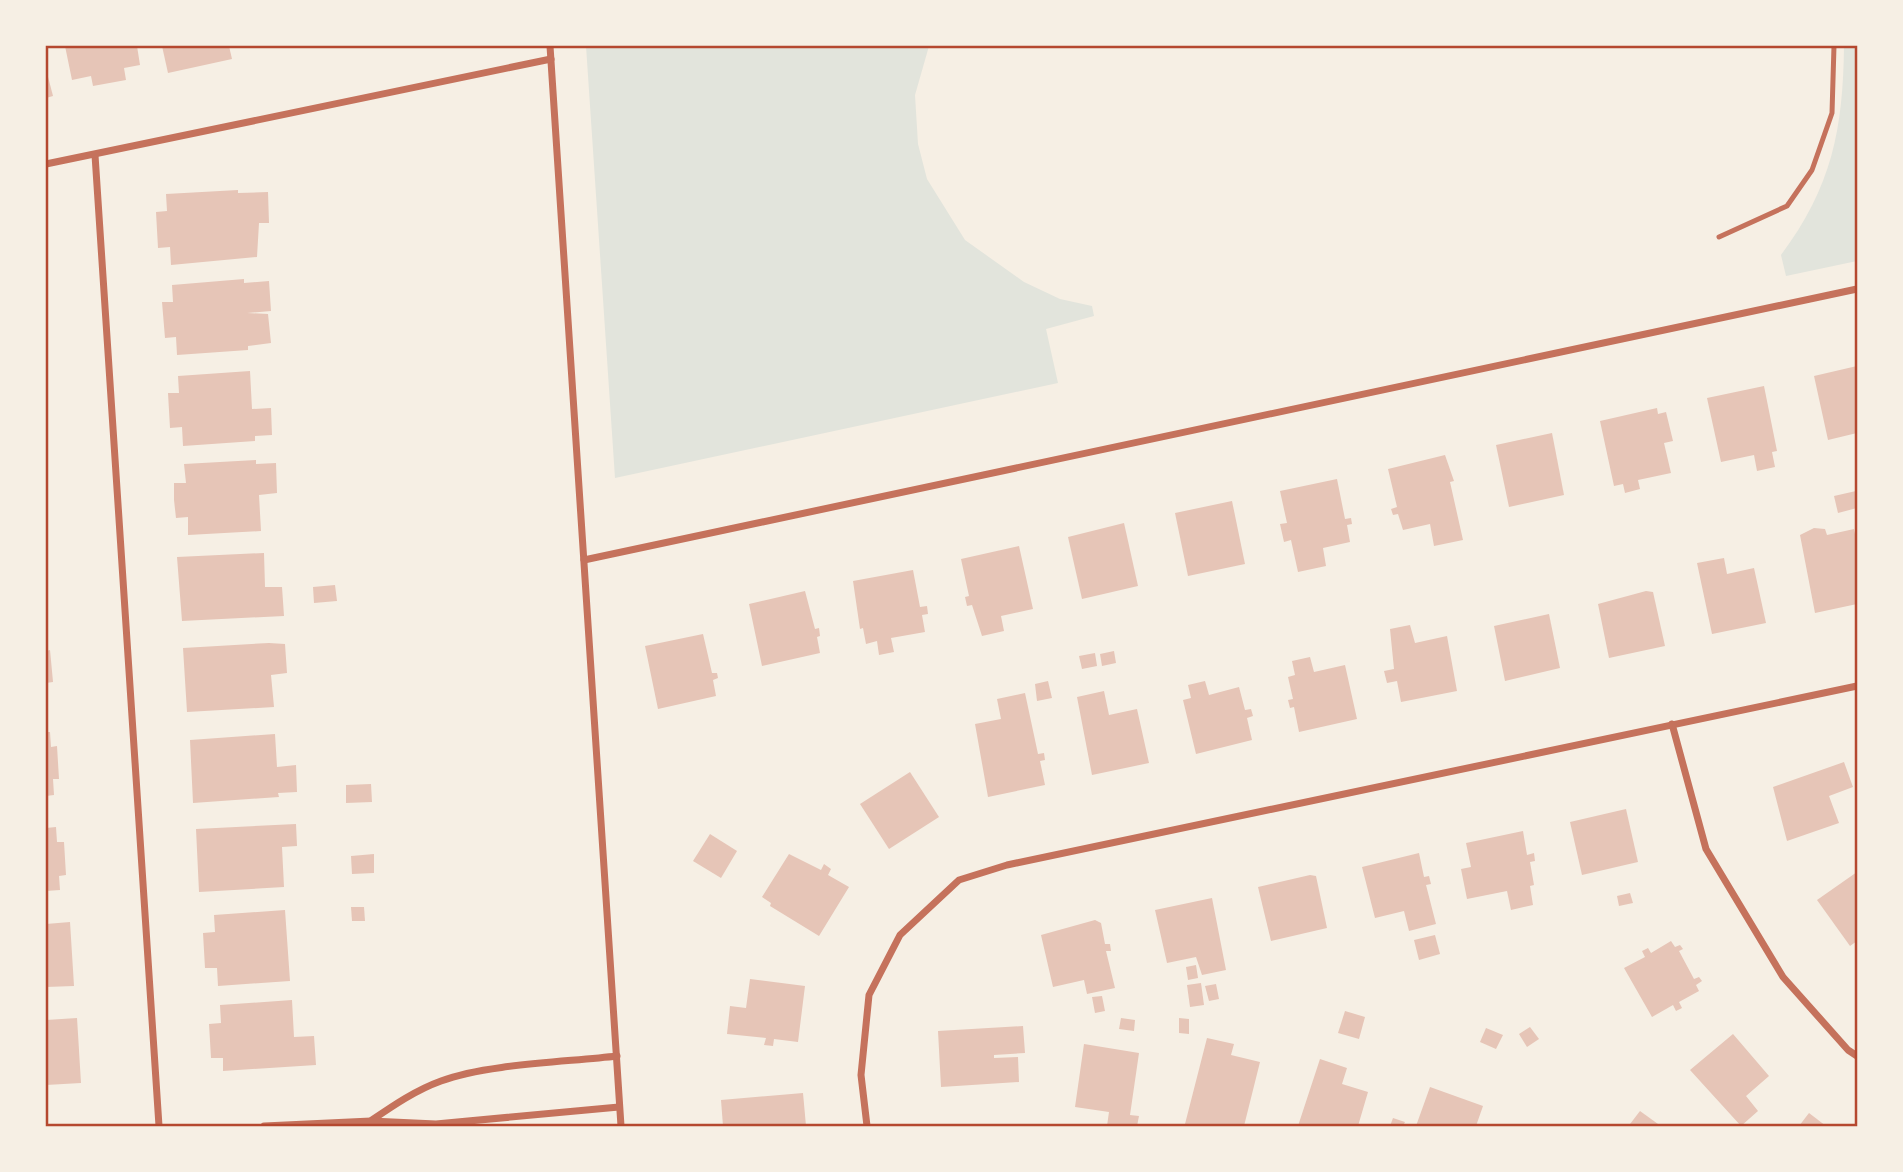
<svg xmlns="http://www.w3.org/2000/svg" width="1903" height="1172" font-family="'Fira Sans Condensed',sans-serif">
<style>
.green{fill:#e2e4dc}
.building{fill:#e6c5b7}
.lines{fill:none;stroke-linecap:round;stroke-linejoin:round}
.service{stroke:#c5725c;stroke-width:5}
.minor{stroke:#c5725c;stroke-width:7}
.neatline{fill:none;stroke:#b5482f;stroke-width:2.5}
</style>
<rect width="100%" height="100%" fill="#f6efe4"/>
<g class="green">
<polygon points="586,46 929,46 915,95 918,144 927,179 965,240 1024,282 1060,299 1092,306 1094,316 1046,329 1058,383 615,478"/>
<path d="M 1844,46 L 1857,46 L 1857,261 L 1786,276 L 1781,255 C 1832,187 1843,129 1844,46 Z"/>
</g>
<g class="building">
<polygon points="65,46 137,46 140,65 124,68 126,80 93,86 91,76 72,80"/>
<polygon points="162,46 229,46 232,59 168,73"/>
<polygon points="46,69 53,96 46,98"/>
<polygon points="238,190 238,193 268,192 269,223 259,223 257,257 171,265 170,247 158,248 156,212 167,211 166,194"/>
<polygon points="244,279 244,283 269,281 271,311 247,313 268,314 271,343 248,346 248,350 177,355 176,337 165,338 162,302 173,302 172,285"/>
<polygon points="1857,366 1857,433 1828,440 1814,376"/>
<polygon points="250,371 252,409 271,408 272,435 255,436 255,441 183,446 182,427 170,428 168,393 179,393 178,376"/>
<polygon points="1764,386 1777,451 1772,452 1775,467 1757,471 1754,455 1721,462 1707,398"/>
<polygon points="1657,408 1658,414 1666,412 1673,441 1664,443 1671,473 1638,480 1640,489 1625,493 1623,484 1614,486 1600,421"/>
<polygon points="1552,433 1564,495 1509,507 1496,445"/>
<polygon points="1445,455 1454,481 1450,482 1463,540 1434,546 1430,524 1403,530 1398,514 1393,515 1391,509 1397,507 1388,469"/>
<polygon points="256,460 256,464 276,463 277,493 259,495 261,531 188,535 188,517 176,518 174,500 174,483 186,483 184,464"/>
<polygon points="1337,479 1345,519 1351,518 1352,524 1347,525 1350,542 1323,548 1326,566 1298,572 1291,540 1284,542 1280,524 1287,523 1280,491"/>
<polygon points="1856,491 1857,508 1838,513 1834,496"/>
<polygon points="1232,501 1245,564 1188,576 1175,513"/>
<polygon points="1124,523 1138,586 1082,599 1068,537"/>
<polygon points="1814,528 1825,529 1827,535 1854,529 1857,544 1857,604 1815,613 1800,535"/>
<polygon points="1019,546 1033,609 1001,616 1004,631 982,636 972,605 967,606 965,597 969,596 961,559"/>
<polygon points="264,553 265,587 282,587 284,616 182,621 177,557"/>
<polygon points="1724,558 1727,574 1754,568 1766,623 1712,634 1697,563"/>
<polygon points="913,570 920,607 927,606 928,614 922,615 925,632 891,638 894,652 879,655 877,641 866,644 863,628 860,629 853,581"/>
<polygon points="335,585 337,601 314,603 313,587"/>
<polygon points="805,591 815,629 819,628 820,636 817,637 820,653 762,666 749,604"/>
<polygon points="1646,591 1653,592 1665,646 1609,658 1598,604"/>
<polygon points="1549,614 1560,668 1505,681 1494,626"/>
<polygon points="1410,625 1415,643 1447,636 1457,691 1401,702 1397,681 1387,683 1384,671 1394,669 1390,629"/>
<polygon points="703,634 712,673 717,673 718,678 713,680 716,696 658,709 645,646"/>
<polygon points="269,643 285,644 287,673 271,675 274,707 187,712 183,648"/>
<polygon points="50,650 53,682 46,683 46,651"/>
<polygon points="1114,651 1116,663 1102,666 1100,654"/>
<polygon points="1095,653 1097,666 1082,669 1079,656"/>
<polygon points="1310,657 1314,672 1345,665 1357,719 1299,732 1294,707 1290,708 1288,700 1293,699 1288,677 1295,675 1292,661"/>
<polygon points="1048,681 1052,698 1037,701 1035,684"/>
<polygon points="1205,681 1209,695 1239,687 1245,710 1251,709 1253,716 1247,718 1252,740 1196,754 1183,700 1191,698 1188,685"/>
<polygon points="1104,691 1109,715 1137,709 1149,763 1092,775 1077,697"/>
<polygon points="1025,693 1038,754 1044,753 1045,760 1040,761 1045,785 988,797 975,724 1001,719 997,699"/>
<polygon points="46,732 50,732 51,747 57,746 59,779 53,779 54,795 46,796"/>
<polygon points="275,734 277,767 296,765 297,792 278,793 279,797 193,803 190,740"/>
<polygon points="1844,762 1853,787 1829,796 1839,823 1787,841 1773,787"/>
<polygon points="910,772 939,817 889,849 860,804"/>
<polygon points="371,784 372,802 346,803 346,785"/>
<polygon points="1626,809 1638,862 1582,875 1570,822"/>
<polygon points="296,824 297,846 282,847 284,887 199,892 196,829"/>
<polygon points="56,827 57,842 64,842 66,875 59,876 60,890 46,891 46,828"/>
<polygon points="1523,831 1527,855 1534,853 1535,861 1530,862 1534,885 1530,886 1533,905 1511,910 1507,891 1467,899 1461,869 1471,867 1466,843"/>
<polygon points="710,834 737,851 721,878 693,861"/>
<polygon points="1419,853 1424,877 1429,876 1431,884 1426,885 1436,924 1409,931 1404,911 1375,918 1362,867"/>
<polygon points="374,854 374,873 352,874 351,856"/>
<polygon points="789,854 821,870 824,864 831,869 828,875 849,887 819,936 770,906 771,903 762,897"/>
<polygon points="1857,872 1857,941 1850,946 1817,900"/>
<polygon points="1310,875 1316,876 1327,928 1271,941 1258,887"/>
<polygon points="1630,893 1633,903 1619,906 1617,896"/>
<polygon points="1212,898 1226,970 1202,975 1196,957 1167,963 1155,910"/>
<polygon points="351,907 364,907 365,921 352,921"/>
<polygon points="285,910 290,981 218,986 217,968 205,968 203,933 215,932 214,915"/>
<polygon points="1095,920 1101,923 1105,944 1110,944 1111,951 1106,951 1115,988 1087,994 1084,980 1053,987 1041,935"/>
<polygon points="70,922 74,986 46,987 46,924"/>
<polygon points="1435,935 1440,954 1419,960 1414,940"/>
<polygon points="1671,941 1675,947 1680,945 1683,949 1679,951 1694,979 1699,977 1702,981 1696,985 1699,991 1679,1002 1682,1008 1676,1011 1673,1005 1652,1017 1624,968 1645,957 1642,951 1648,948 1651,953"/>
<polygon points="1196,965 1198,978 1188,980 1186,967"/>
<polygon points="750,979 805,986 798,1042 774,1039 773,1046 764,1045 766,1038 727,1034 730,1006 746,1008"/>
<polygon points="1201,983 1204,1005 1190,1007 1187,985"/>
<polygon points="1216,984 1219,999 1209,1001 1205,986"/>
<polygon points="1102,996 1105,1011 1095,1013 1092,997"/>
<polygon points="292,1000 294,1037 314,1036 316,1065 223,1071 223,1058 211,1058 209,1024 221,1023 220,1005"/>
<polygon points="1345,1011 1365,1017 1359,1039 1338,1033"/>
<polygon points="77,1018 81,1083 46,1085 46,1020"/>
<polygon points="1121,1018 1135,1020 1134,1031 1119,1029"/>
<polygon points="1179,1018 1189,1019 1189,1034 1179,1033"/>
<polygon points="1023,1026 1025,1053 994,1055 994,1058 1018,1057 1019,1082 941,1087 938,1031"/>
<polygon points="1530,1027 1539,1039 1527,1047 1519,1034"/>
<polygon points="1486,1028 1503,1035 1496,1049 1480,1042"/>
<polygon points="1733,1034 1769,1076 1746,1096 1758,1111 1741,1126 1690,1070"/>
<polygon points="1207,1038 1234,1044 1231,1055 1260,1062 1244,1126 1185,1124"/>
<polygon points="1084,1044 1139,1053 1130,1115 1139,1116 1137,1126 1107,1126 1109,1112 1075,1107"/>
<polygon points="1320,1059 1347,1068 1342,1084 1368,1092 1358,1126 1298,1126"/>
<polygon points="1430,1087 1483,1106 1476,1126 1416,1126"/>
<polygon points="803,1093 806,1126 723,1126 721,1100"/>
<polygon points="1640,1111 1658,1124 1656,1126 1630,1124"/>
<polygon points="1809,1113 1826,1126 1799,1126"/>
<polygon points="1393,1118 1405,1122 1403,1126 1390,1126"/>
</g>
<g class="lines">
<polyline class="service" points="1719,237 1787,206 1812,170 1832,113 1834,46"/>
<g class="minor">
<polyline points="550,46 621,1126"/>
<polyline points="95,155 159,1126"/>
<polyline points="46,164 551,59"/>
<polyline points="584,560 1857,289"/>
<polyline points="1672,724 1706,849 1783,977 1848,1050 1857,1056"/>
<path d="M 372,1120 C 394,1105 416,1090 441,1081 C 486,1064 567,1062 617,1056"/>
<polyline points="264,1126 371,1121 436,1124 619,1107"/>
<polyline points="867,1126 861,1075 869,995 900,935 959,880 1007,865 1857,686"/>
</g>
</g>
<rect width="1903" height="1172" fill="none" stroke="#f6efe4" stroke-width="94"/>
<rect x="47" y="47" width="1809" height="1078" class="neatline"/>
</svg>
